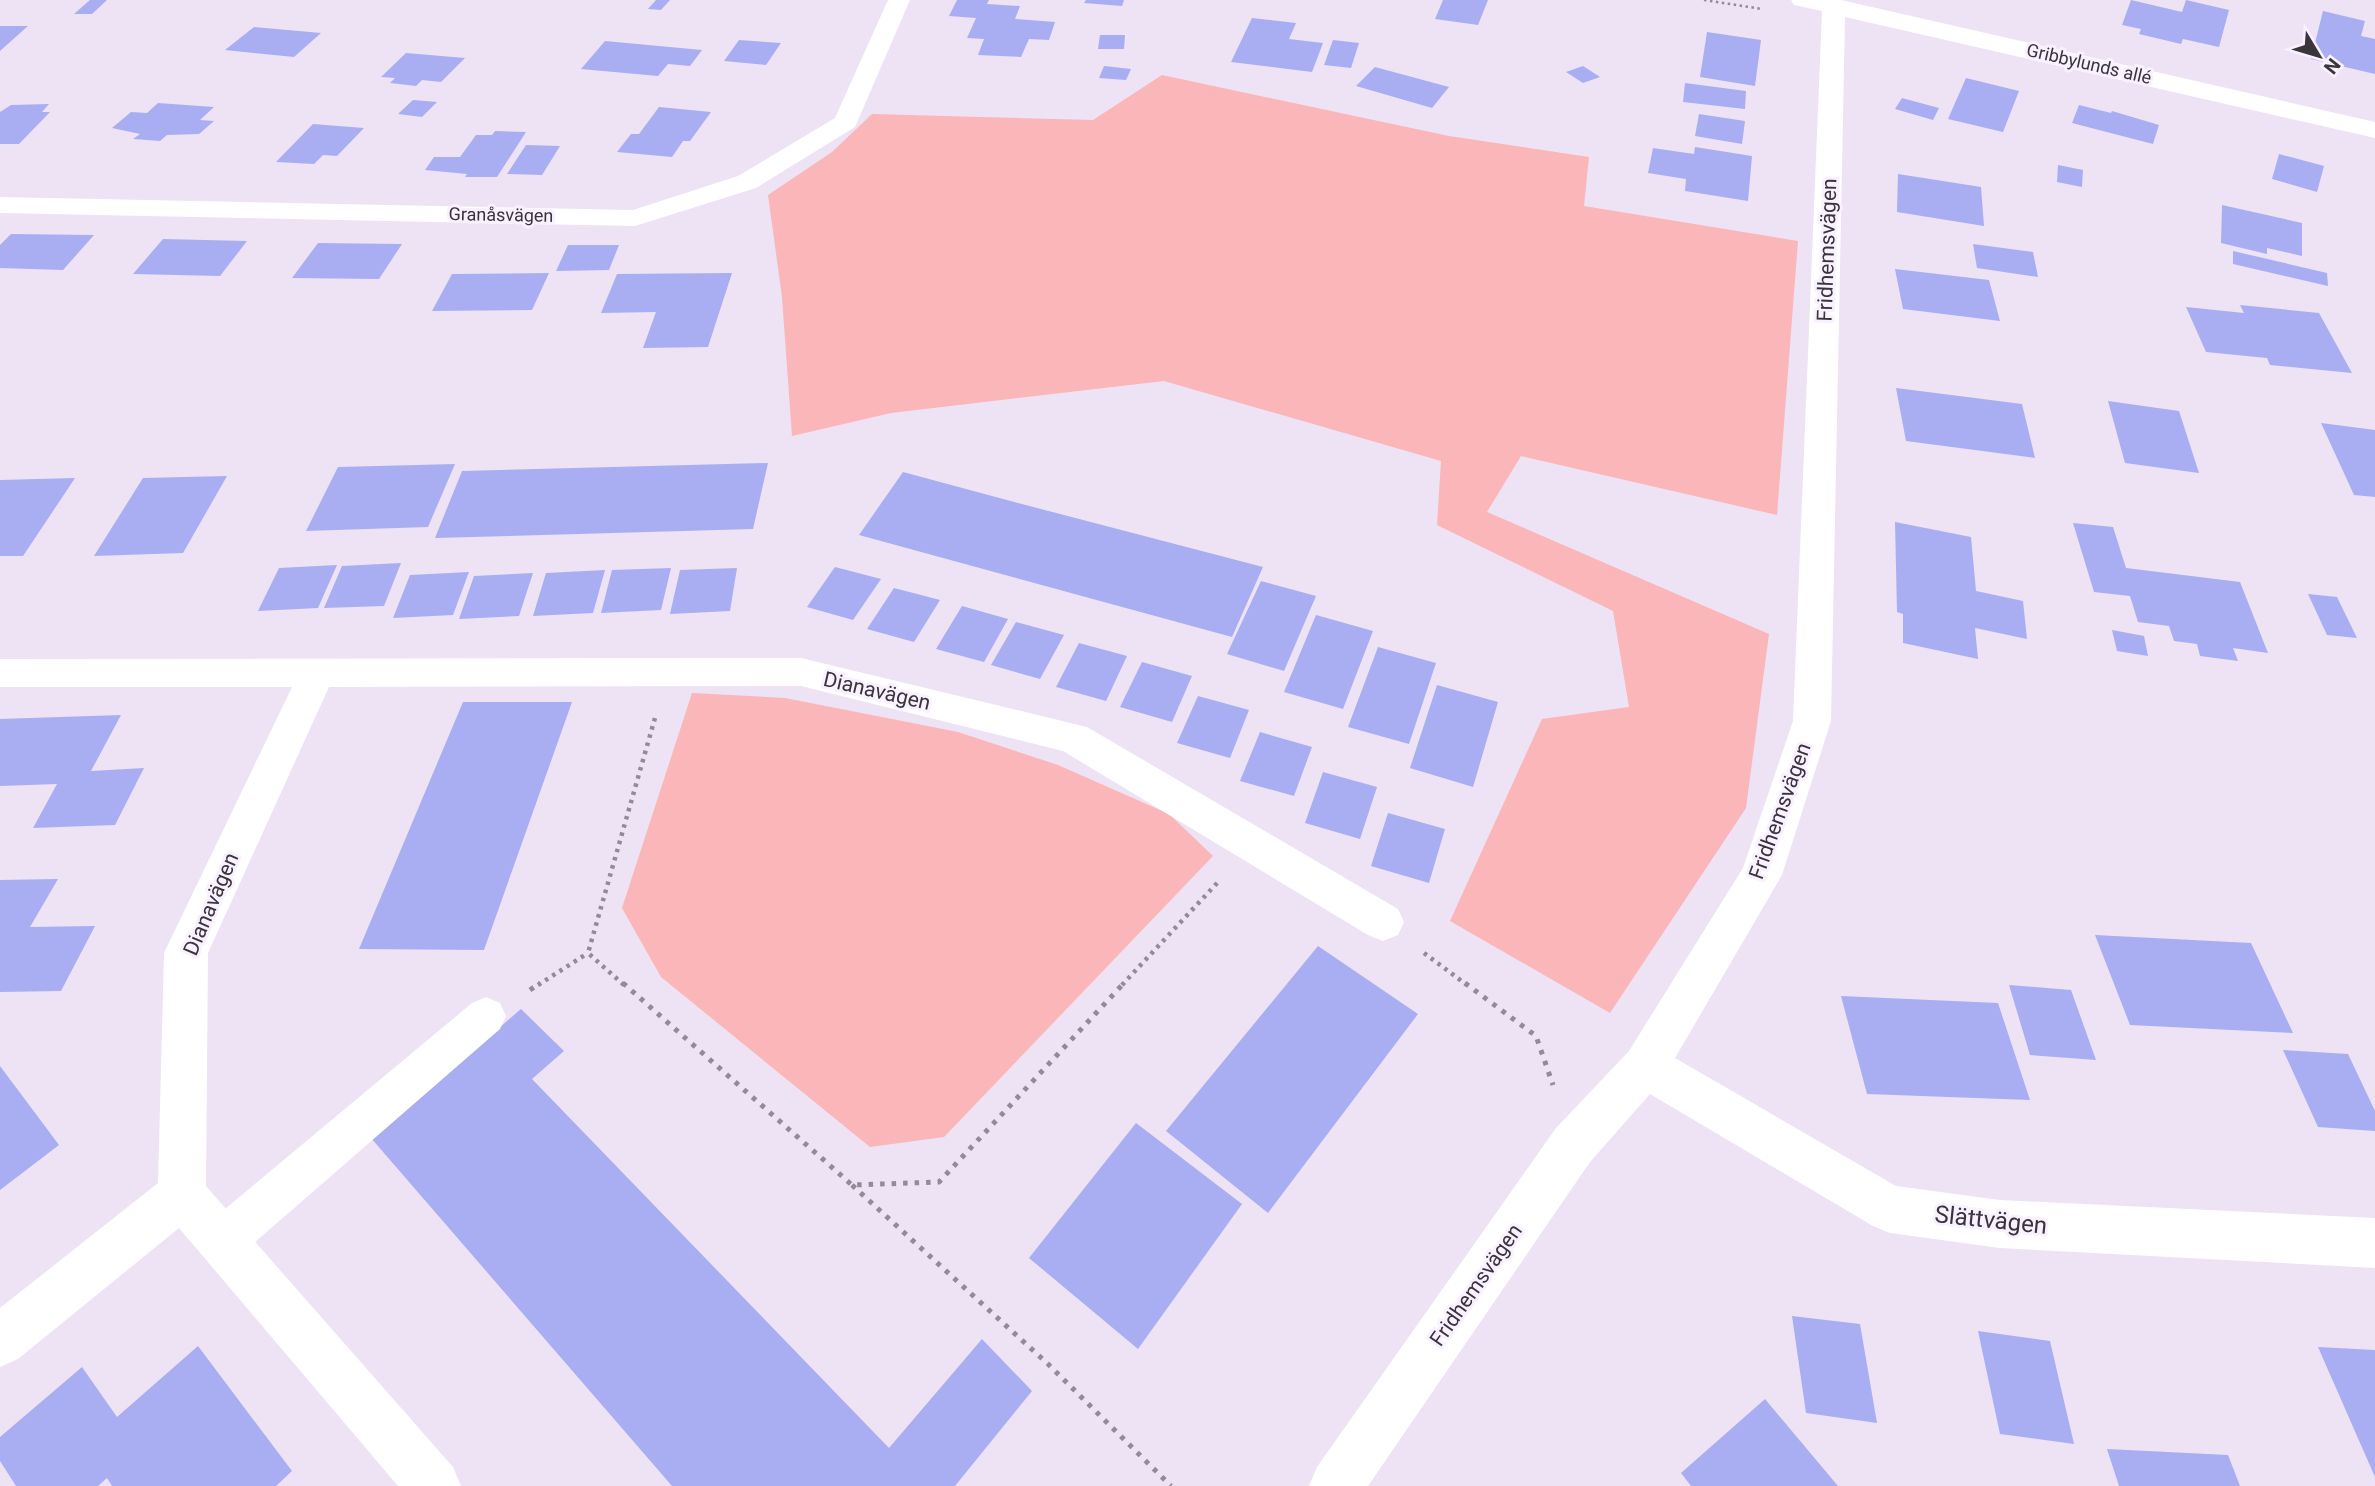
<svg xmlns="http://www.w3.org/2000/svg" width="2375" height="1486" font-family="Roboto,sans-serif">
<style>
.green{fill:#fab6b8}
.building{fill:#a8aef1}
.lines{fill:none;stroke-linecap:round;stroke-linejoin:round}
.path-far2{stroke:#928b97;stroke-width:2.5;stroke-dasharray:2.5 3.5;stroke-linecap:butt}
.path-far1{stroke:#928b97;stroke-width:4.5;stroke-dasharray:3.5 5;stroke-linecap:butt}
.path{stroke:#928b97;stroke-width:5;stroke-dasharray:4.5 7;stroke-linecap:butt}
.lane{fill:#fff;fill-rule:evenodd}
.street{fill:#fff;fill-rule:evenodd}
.labels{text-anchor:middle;stroke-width:6;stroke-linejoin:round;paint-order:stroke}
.far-street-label{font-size:18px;fill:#39353b;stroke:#f9f1ff}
.street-label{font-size:21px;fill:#39353b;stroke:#f9f1ff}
.near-street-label{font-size:24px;fill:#39353b;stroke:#f9f1ff}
</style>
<rect width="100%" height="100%" fill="#ede3f4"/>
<g class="green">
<polygon points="1162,75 1449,136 1589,157 1584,206 1798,241 1777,515 1521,456 1487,512 1769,634 1746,808 1610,1013 1450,921 1542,719 1629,707 1613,611 1437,525 1441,461 1164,381 891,413 792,436 782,297 768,195 832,152 872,114 1093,120"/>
<polygon points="692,693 785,698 958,732 1058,765 1169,814 1213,856 944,1137 870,1147 661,977 622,908"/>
</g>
<g class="building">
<polygon points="90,0 107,0 92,14 74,14"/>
<polygon points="656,0 670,0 661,10 648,9"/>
<polygon points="957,0 989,0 987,4 1020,6 1015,19 1055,22 1049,40 1029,39 1021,57 978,55 984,39 967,38 976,18 949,16"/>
<polygon points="1086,0 1124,0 1122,6 1084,3"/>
<polygon points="1443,0 1488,0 1478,25 1435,19"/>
<polygon points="2131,0 2182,12 2186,0 2229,10 2219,47 2183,39 2181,44 2139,34 2141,29 2122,25"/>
<polygon points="2323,11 2365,21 2361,36 2375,39 2375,74 2311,59"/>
<polygon points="1252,18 1296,23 1289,39 1323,43 1312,72 1231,62"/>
<polygon points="0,26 28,26 0,51"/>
<polygon points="254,27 321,33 294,57 225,50"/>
<polygon points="1707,32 1761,40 1755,86 1700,77"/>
<polygon points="1100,35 1125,35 1124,49 1098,49"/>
<polygon points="739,40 781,43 766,65 724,61"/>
<polygon points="1333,40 1359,43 1351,68 1324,65"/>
<polygon points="605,41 702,50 690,66 668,64 658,76 581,69"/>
<polygon points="406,53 465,58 441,82 422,80 416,86 390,83 395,78 381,77"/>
<polygon points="1104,66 1131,69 1126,80 1099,78"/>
<polygon points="1583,66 1600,77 1583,83 1566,72"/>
<polygon points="1375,67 1449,87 1432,108 1356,86"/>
<polygon points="1966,78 2019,91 2003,132 1948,119"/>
<polygon points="1685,83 1746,91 1745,109 1683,102"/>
<polygon points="1902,98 1939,108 1933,120 1895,109"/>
<polygon points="413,100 437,102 422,117 398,114"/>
<polygon points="158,103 214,107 200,120 214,121 199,134 167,135 160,141 133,139 140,134 112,128 131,112 147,113"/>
<polygon points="49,104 42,112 50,112 19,144 0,144 0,112 11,105"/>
<polygon points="2079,105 2111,113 2112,111 2159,125 2153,144 2072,123"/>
<polygon points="659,107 711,112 690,141 683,141 672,157 617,152 631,134 639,134"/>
<polygon points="1699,114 1745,121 1742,144 1695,136"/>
<polygon points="313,124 364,128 337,156 323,155 314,164 276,162"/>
<polygon points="495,131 526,132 497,177 465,177 467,174 425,170 434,157 460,157 476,135 492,135"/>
<polygon points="526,145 560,146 542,175 507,174"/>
<polygon points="1695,147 1752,156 1748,201 1685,191 1686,179 1648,173 1653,148 1694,154"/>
<polygon points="2279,154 2324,166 2317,192 2272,179"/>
<polygon points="2058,165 2083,170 2082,187 2057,182"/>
<polygon points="1898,174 1981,187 1984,226 1897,212"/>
<polygon points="2222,205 2302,223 2302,256 2267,248 2267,254 2221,243"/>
<polygon points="11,234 94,235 63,270 0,268 0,245"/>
<polygon points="163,239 247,241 220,276 133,274"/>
<polygon points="318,243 402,244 379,279 292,278"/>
<polygon points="1973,244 2033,252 2038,277 1977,268"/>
<polygon points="568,245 619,245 609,270 556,271"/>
<polygon points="2233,251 2327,273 2328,286 2233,264"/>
<polygon points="1895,269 1989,280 2000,321 1903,309"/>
<polygon points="549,273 532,310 432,311 452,274"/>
<polygon points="732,273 708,347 643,348 656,312 601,313 617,274"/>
<polygon points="2240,305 2319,313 2352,373 2270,365 2267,358 2206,352 2186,307 2244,313"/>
<polygon points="1896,388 2022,404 2035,458 1906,441"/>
<polygon points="2108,401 2179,411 2199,473 2125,463"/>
<polygon points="2321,423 2375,430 2375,497 2354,495"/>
<polygon points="768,463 753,529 435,538 462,471"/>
<polygon points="455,464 428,527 306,531 338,467"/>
<polygon points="903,472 1018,503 1263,567 1232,637 859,535"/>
<polygon points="227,476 183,553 94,556 143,478"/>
<polygon points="75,478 23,556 0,556 0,480"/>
<polygon points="1895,522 1971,537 1976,591 2023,601 2027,639 1975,628 1978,659 1903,643 1903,614 1897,612"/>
<polygon points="2073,523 2113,527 2126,568 2240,582 2268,653 2233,648 2238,661 2200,656 2197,644 2174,641 2169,626 2138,622 2130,596 2094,592"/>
<polygon points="401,563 384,606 324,608 342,566"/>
<polygon points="337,565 318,608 258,611 279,568"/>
<polygon points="835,567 881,579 853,620 807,607"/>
<polygon points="671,568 661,610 601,613 612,570"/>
<polygon points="737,568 730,611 670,614 680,570"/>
<polygon points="605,570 593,613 533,616 546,573"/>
<polygon points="469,572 453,615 393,618 410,575"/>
<polygon points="533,573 519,616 459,619 474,576"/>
<polygon points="1261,581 1316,596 1284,671 1227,654"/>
<polygon points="894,588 940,600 914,642 867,629"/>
<polygon points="2308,594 2337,597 2357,638 2327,635"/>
<polygon points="962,606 1008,619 984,662 936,649"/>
<polygon points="1316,615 1373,631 1343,709 1284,692"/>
<polygon points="1016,622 1064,635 1040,679 991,665"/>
<polygon points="2112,630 2144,636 2148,656 2117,651"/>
<polygon points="1079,643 1127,656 1106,701 1056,687"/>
<polygon points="1378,647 1436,663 1409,744 1348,727"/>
<polygon points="1142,662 1192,676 1172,722 1120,707"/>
<polygon points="1437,685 1498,702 1473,787 1410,768"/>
<polygon points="1198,696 1249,710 1230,758 1177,743"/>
<polygon points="463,702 572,702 484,950 359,949"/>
<polygon points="121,715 91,771 144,768 115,825 33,828 57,784 0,786 0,719"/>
<polygon points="1260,732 1312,747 1294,796 1240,781"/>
<polygon points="1323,772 1377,787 1360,839 1305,823"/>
<polygon points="1388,813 1445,829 1429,883 1371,866"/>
<polygon points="58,879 30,927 95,926 61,991 0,992 0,880"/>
<polygon points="2095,935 2251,943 2293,1033 2130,1025"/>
<polygon points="1318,946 1418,1014 1268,1213 1166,1131"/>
<polygon points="2009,985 2071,990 2096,1060 2030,1055"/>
<polygon points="1841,996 1998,1003 2030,1100 1867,1094"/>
<polygon points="521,1009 564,1051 532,1079 889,1448 982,1339 1032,1391 955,1486 672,1486 371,1138"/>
<polygon points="2283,1050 2348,1054 2375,1111 2375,1131 2318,1127"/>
<polygon points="0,1066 59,1145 0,1190"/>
<polygon points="1136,1123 1242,1204 1138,1349 1029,1258"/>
<polygon points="1792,1316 1860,1324 1877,1423 1806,1413"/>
<polygon points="1978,1331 2050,1341 2074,1444 2000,1434"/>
<polygon points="198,1346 292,1471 276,1486 112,1486 107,1478 98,1486 16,1486 0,1461 0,1437 82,1367 117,1417"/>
<polygon points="2318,1347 2375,1350 2375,1477"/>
<polygon points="1765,1399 1838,1486 1691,1486 1681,1473"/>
<polygon points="2107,1449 2228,1455 2240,1486 2119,1486"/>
</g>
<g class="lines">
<polyline class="path-far2" points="1704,0 1762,9"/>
<g class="path-far1">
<polyline points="1424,953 1467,985"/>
<polyline points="538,985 588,953"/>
<polyline points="624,985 588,953 655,718"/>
<polyline points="1122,985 1219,881"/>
</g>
<g class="path">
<polyline points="623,983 852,1185 939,1182 1124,983"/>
<polyline points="1465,983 1536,1036 1553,1085"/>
<polyline points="530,990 540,983"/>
<polyline points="852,1185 1048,1364 1171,1486"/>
</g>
<polygon class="lane" points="486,997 500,1003 506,1016 500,1029 239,1256 223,1262 207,1256 201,1240 207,1224 472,1003"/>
<g class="street">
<polygon points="888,0 910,0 855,127 756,188 635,226 0,213 0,197 633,210 738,176 835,118"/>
<polygon points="1791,0 1841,0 2375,122 2375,138 1845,17 1831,721 1782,875 1675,1058 1896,1186 2000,1200 2375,1218 2375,1268 2000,1248 1890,1233 1873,1226 1650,1094 1590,1162 1368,1486 1309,1486 1317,1467 1556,1128 1629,1051 1743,868 1793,721 1822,11 1794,5"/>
<polygon points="801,658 1087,727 1398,909 1404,922 1398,935 1383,941 1368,935 1063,751 801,686 329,687 208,953 206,1186 453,1467 461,1486 398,1486 179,1228 18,1359 0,1367 0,1308 158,1183 164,953 292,687 0,687 0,659"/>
</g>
</g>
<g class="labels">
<g class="far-street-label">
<text transform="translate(2089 64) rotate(13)" y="6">Gribbylunds allé</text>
<text transform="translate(501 215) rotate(1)" y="6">Granåsvägen</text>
</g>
<g class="street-label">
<text transform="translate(1827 250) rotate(-88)" y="7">Fridhemsvägen</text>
<text transform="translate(877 691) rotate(13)" y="7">Dianavägen</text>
<text transform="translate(1780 811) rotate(-70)" y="7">Fridhemsvägen</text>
<text transform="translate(211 904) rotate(-67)" y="7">Dianavägen</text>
<text transform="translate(1476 1285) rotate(-55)" y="7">Fridhemsvägen</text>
</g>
<g class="near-street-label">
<text transform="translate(1991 1220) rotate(6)" y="8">Slättvägen</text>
</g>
</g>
<g transform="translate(2319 56) rotate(128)" stroke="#f9f1ff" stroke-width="5" paint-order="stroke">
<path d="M0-5L12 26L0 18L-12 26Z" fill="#39353b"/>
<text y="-10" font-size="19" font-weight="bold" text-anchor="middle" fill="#39353b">N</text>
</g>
</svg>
